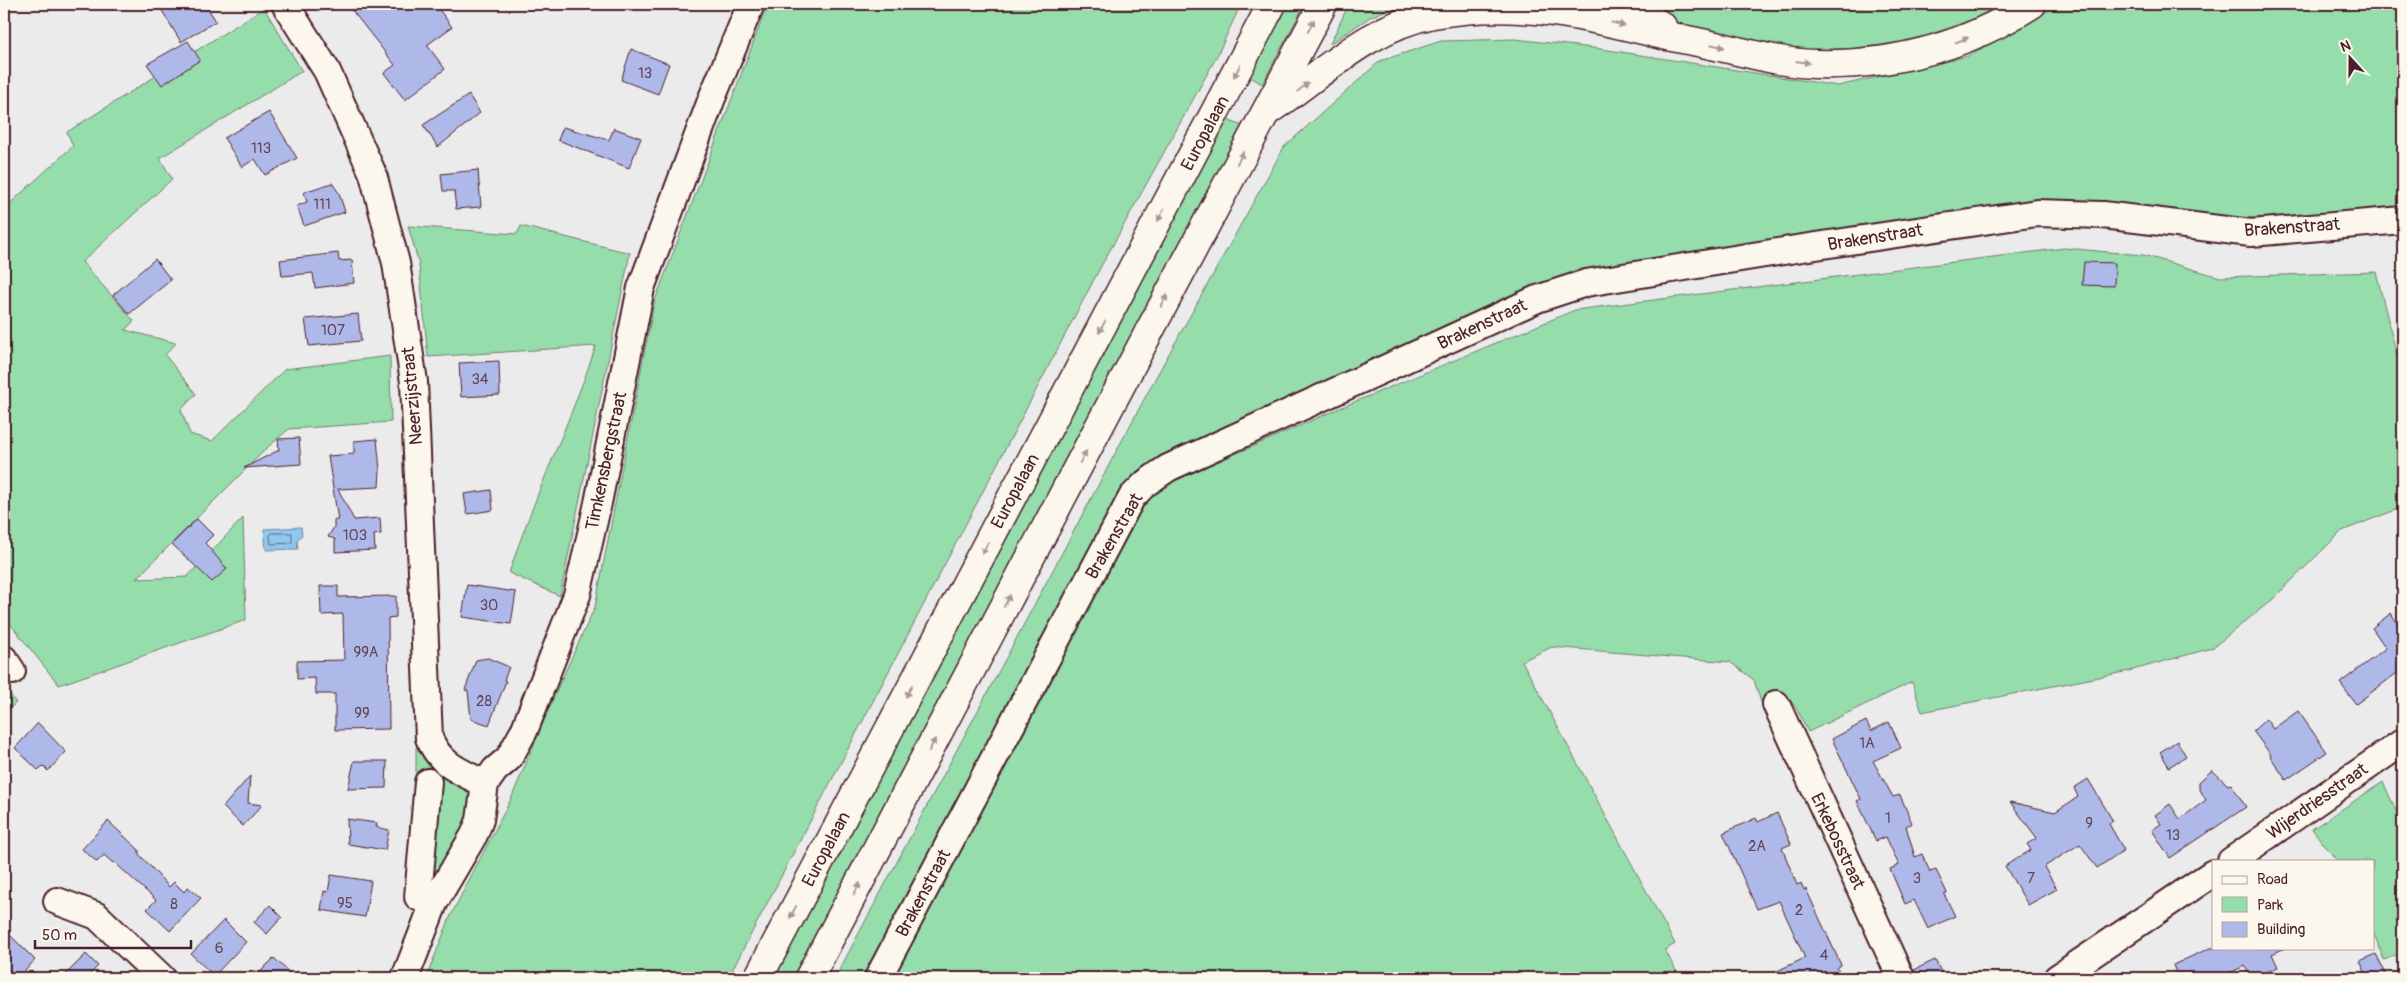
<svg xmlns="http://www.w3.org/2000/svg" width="2407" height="982" font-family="Pangolin,sans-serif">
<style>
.green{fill:#96ddac;stroke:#707e6c}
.water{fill:#8fc8ee;stroke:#7384a0}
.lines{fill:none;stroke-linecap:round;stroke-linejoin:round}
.shore{stroke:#666379;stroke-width:1}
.building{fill:#afb9e9;stroke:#4a1f2b}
.minor-casing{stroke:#4a1f2b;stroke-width:30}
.highway-casing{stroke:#4a1f2b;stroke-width:31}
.minor{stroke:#fbf7ec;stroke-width:26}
.highway{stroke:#fbf7ec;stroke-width:28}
.oneway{fill:#ab9695}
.labels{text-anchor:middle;stroke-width:4.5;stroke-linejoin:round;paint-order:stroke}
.number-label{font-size:15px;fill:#63465a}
.street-label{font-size:18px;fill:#4a1f2b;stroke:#fbf7ec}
</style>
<rect width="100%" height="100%" fill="#ecebeb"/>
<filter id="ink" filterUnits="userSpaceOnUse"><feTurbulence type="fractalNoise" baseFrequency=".02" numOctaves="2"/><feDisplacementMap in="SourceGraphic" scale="10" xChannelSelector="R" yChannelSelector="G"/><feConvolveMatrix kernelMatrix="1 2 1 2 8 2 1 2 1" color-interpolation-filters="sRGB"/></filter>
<g filter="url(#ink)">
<g class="green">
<polygon points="768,4 1241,4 1216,58 1099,270 728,978 426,978 451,915 511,799 559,685 595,607 654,303"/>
<polygon points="1287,4 1305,4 1262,84 1249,76"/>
<polygon points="1349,4 1423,4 1387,10 1370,17 1330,44"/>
<path d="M 1646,4 L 2007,4 C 1972,23 1905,46 1866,51 C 1851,53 1835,50 1820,50 C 1755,48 1701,41 1646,4 Z"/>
<polygon points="2060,4 2403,4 2403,214 2248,218 2088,201 1852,230 1575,276 1151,468 869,978 835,978 1156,377 1284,147 1380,61 1441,41 1515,39 1602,49 1838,86 1968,56"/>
<polygon points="264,8 302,71 160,158 172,179 82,262 134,321 125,330 176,343 165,355 196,394 181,410 190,434 212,441 285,369 390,356 391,422 289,429 269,446 136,579 187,577 243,518 246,620 59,685 4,616 4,209 73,146 67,132"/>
<polygon points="1227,120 1243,126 792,978 773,978 959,621"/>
<path d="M 408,226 L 517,234 L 521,226 L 630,253 L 560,596 L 509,573 C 534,496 570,423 596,346 L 428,357 L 419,264 Z"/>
<polygon points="2064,248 2143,255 2220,277 2376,272 2403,380 2403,507 2342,531 2272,600 2212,648 2129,671 1922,712 1912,682 1808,732 1797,709 1788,698 1766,708 1765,715 1754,680 1730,662 1552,647 1522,661 1675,944 1665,950 1680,978 889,978 1142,509 1158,488 1340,408 1575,310"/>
<polygon points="4,685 16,703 4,713"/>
<polygon points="421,746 432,764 432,779 416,778 416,747"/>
<polygon points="437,770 470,789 475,807 434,878 431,873"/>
<polygon points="2383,782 2403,826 2403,952 2384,960 2373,931 2373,861 2337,861 2312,829"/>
</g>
<polygon class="water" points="301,527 302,535 297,540 298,549 266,550 264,529"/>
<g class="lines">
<polygon class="shore" points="272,533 292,533 292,543 271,544 270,536"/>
</g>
<g class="building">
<polygon points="158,4 205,4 216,21 181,42"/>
<polygon points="347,4 435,4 452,27 427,45 445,69 405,100 384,73 395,65"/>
<polygon points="188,41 200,60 162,85 147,64"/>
<polygon points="631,49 669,64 658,94 621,80"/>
<polygon points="469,95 480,113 438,147 423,125"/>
<polygon points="269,112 297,158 265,175 255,159 242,167 224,138"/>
<polygon points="563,127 609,140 614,128 641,138 629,168 558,140"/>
<polygon points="478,170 481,207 456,209 454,191 443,191 441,174"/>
<polygon points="332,183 339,193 345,212 304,226 297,206 307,202 304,192"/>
<polygon points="338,253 339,261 352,260 354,283 315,288 313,273 282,276 280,260"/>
<polygon points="155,259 171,280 129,314 113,295"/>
<polygon points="2084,262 2115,263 2114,286 2082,285"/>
<polygon points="358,314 361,341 309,346 305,319"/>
<polygon points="499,361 500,395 461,397 459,363"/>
<polygon points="299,438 301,464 244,468 279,450 278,439"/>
<polygon points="377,439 380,470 379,487 338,489 354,520 380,518 381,534 374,535 375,550 335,552 335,539 328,537 334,527 334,520 338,520 328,456 354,454 354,441"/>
<polygon points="491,490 493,510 467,514 464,494"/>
<polygon points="197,519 213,535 205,543 227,569 212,582 172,544"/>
<polygon points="467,585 516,592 511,624 462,617"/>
<polygon points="320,586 338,586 338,597 396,596 396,617 388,618 389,729 335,730 335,694 316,694 315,678 297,679 297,661 344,660 343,614 321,615"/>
<polygon points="2391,613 2403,633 2403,673 2401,670 2356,704 2340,683 2386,648 2372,628"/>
<polygon points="488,658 509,667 504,680 506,681 489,725 471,719 468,691 465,690 476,660"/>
<polygon points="2298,711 2327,752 2286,780 2270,756 2271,755 2253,731 2266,719 2273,729"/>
<polygon points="1866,721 1871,731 1889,722 1901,748 1873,761 1893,797 1900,795 1912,823 1906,826 1915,857 1922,854 1930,872 1936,870 1947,893 1944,894 1955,916 1928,929 1914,900 1905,904 1890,869 1899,865 1886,837 1876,841 1857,801 1861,799 1832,739"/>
<polygon points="38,723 66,752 48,771 43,766 38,770 15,748"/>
<polygon points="2177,741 2186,756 2169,767 2160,752"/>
<polygon points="354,761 387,761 386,788 348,789"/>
<polygon points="2212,770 2228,785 2231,784 2246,807 2170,858 2152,830 2161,824 2155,815 2170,804 2180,819 2206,800 2199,788 2199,782"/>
<polygon points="250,776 248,803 262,805 243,826 223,807"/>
<polygon points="2088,779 2113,821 2109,824 2124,850 2097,868 2080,844 2044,867 2057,889 2028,905 2005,866 2031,850 2027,844 2037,838 2010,802 2055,812 2078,797 2074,788"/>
<polygon points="1777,813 1791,844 1782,848 1797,885 1801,883 1804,890 1806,889 1841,965 1837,968 1842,978 1762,978 1805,958 1779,901 1757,909 1723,833 1756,818 1758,822"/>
<polygon points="347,819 377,823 376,827 389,830 385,850 348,844"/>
<polygon points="108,821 139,850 139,854 169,887 174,882 184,892 188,887 201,898 170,931 147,909 156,900 114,862 113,863 104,855 97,862 82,849"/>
<polygon points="331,875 371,881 365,917 321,910 324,891 328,892"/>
<polygon points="270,905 282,917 267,934 254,922"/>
<polygon points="224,920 246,942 214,976 191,954"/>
<polygon points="4,929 35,960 18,978 4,978"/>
<polygon points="2210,948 2285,948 2272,954 2278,967 2253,978 2251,978 2245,966 2218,978 2178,978 2173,965"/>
<polygon points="86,954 98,966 86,978 62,978"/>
<polygon points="2376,954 2388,978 2368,978 2360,961"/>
<polygon points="274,958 295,978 254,978"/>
<polygon points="1935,960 1944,978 1916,978 1914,970"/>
</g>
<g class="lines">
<g class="minor-casing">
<g id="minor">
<path d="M 285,4 L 327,71 L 373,174 L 396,263 L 414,382 L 429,738 C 441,766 460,771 485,784"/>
<polyline points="4,659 12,671"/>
<polyline points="1776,704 1901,978"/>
<polyline points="428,782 418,897 434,903"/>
<polyline points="2231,861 2403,742"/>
<polyline points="57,901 97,916 162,978"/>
<polyline points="405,978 434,903 474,835 480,820 485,784 495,770 509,758 524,731 577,595 598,503 641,288 712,98 751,4"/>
<polyline points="878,978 1132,497 1146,483 1168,468 1537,299 1586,283 1796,249 2037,213 2103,215 2251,233 2403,220"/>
<polyline points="2057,978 2213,873"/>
</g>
</g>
<g class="highway-casing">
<g id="highway">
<polyline points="1625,4 1662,26"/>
<path d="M 1266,112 C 1321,76 1367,27 1433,14 C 1509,0 1575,13 1647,31 C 1668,37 1690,40 1711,45 C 1745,52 1780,63 1815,64 C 1893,66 1967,46 2032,4"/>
<polyline points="758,978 1272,4"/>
<polyline points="809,978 1142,345 1323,4"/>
</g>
</g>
<use href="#minor" class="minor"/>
<use href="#highway" class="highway"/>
</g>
<defs><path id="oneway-solid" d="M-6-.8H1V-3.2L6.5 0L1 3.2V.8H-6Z" transform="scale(1.25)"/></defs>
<g class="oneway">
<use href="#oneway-solid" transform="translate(1618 24) rotate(14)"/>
<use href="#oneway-solid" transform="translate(1311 26) rotate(-61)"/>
<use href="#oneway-solid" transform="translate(1962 40) rotate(-21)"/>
<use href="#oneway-solid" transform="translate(1718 46) rotate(13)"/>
<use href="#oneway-solid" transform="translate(1803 62) rotate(8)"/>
<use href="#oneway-solid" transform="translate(1237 71) rotate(117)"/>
<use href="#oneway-solid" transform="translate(1303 87) rotate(-39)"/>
<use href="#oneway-solid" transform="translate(1240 158) rotate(-62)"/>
<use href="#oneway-solid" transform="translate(1161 215) rotate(118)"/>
<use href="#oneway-solid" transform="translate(1164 301) rotate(-62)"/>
<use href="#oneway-solid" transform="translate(1102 327) rotate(118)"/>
<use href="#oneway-solid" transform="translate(1083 457) rotate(-62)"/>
<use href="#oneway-solid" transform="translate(985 548) rotate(118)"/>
<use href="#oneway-solid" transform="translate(1007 601) rotate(-62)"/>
<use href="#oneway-solid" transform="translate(909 691) rotate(118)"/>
<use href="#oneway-solid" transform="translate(932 745) rotate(-62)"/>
<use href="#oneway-solid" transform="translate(857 889) rotate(-62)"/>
<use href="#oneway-solid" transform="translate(793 912) rotate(118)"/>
</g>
</g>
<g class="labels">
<g class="number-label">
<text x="645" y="78">13</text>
<text x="261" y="153">113</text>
<text x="322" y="209">111</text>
<text x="333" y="335">107</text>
<text x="480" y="384">34</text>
<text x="355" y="540">103</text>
<text x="489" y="610">30</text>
<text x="366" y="657">99A</text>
<text x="484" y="706">28</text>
<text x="362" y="718">99</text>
<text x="1867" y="748">1A</text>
<text x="1888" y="823">1</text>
<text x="2089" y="828">9</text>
<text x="2173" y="840">13</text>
<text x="1757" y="851">2A</text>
<text x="1917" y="883">3</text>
<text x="2031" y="883">7</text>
<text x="345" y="908">95</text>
<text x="174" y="909">8</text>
<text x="1799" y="915">2</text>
<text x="219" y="953">6</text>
<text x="1824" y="960">4</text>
</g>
<g class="street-label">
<text transform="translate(1205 133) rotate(-62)" y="6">Europalaan</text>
<text transform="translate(2292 227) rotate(-4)" y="6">Brakenstraat</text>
<text transform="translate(1875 237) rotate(-9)" y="6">Brakenstraat</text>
<text transform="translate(1482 324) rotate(-25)" y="6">Brakenstraat</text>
<text transform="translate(412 396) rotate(-95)" y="6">Neerzijstraat</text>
<text transform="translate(606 461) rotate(-78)" y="6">Timkensbergstraat</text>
<text transform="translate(1015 491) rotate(-62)" y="6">Europalaan</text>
<text transform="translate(1114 536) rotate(-60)" y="6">Brakenstraat</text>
<text transform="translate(2317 801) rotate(-35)" y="6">Wijerdriesstraat</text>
<text transform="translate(1838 841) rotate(65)" y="6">Erkebosstraat</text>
<text transform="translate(826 849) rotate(-62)" y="6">Europalaan</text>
<text transform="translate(923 893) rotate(-62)" y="6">Brakenstraat</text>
</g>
</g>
<rect width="2407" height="982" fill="none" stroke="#fbf7ec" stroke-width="20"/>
<rect x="10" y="10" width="2387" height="962" fill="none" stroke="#4a1f2b" stroke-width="2" filter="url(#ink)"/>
<rect x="2212" y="860" width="162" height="90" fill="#fbf7ec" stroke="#b4a19f"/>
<rect x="2222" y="876" width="25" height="8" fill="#fbf7ec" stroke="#b4a19f"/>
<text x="2257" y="884" font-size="15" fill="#4a1f2b">Road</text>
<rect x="2222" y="897" width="25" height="15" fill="#96ddac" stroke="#b4a19f"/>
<text x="2257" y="910" font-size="15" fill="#4a1f2b">Park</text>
<rect x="2222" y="922" width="25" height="15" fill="#afb9e9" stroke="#b4a19f"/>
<text x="2257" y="934" font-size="15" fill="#4a1f2b">Building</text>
<g transform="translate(2350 58) rotate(339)" stroke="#fbf7ec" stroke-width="4" paint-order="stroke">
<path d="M0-4L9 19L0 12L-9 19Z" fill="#4a1f2b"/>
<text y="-8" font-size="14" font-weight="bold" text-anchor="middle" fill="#4a1f2b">N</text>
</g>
<path d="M35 940v8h156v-8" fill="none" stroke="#4a1f2b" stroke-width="2.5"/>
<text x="42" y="940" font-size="15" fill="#4a1f2b" stroke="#fbf7ec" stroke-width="4" paint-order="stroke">50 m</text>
</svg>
